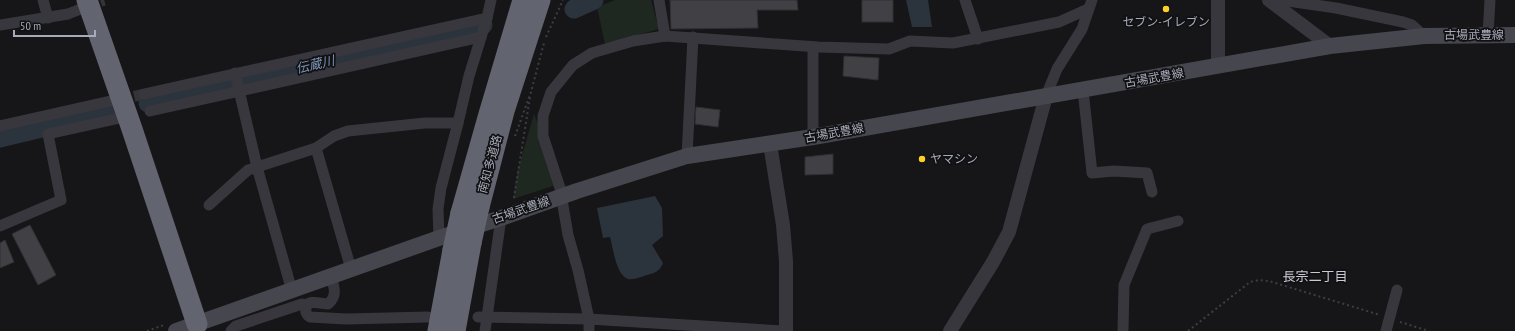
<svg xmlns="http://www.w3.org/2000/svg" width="1515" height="331" font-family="'PT Sans Narrow','Noto Sans JP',sans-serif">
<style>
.green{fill:#1e2720}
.water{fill:#2b333d}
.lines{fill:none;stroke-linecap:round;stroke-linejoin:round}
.river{stroke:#2b333d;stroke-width:19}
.building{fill:#404045;stroke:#303034}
.minor-tunnel{stroke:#333438;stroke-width:11;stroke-dasharray:11 5.5;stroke-linecap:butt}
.path{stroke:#3d3e45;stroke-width:2;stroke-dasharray:2 3;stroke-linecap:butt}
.minor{stroke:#37373d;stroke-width:11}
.tertiary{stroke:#37373d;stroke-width:14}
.secondary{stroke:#45464e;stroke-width:16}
.motorway{stroke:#62646f;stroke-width:21}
.motorway-bridge{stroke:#62646f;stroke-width:21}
.poi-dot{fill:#fdcf2a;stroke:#111113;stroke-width:1.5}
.labels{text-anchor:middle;stroke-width:3.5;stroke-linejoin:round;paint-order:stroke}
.poi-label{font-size:12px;fill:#a7abb9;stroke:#111113}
.street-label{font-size:12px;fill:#a7abb9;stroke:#111113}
.water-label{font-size:13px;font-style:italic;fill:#7c94b6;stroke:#111113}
.neighbourhood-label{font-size:13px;fill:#c9cad5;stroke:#111113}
</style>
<rect width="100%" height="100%" fill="#161618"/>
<g class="green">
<polygon points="615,0 651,0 659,29 605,44 597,7"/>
<polygon points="534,114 543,136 559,184 513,199 518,169"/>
</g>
<g class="water">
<polygon points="906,0 928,0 932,27 912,27"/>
<path d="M 655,196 L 662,208 L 663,236 L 652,245 L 663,263 C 660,271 655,273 647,275 C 641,277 634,280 628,279 C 616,275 613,248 610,237 L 603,238 L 597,208 Z"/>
</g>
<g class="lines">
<g class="river">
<polyline points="574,9 594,0"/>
<polyline points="148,103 483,25"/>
<polyline points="0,138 117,110"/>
</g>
</g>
<g class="building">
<polygon points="670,0 797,0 798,10 757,10 758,28 671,29"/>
<rect x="862" y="0" width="31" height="22"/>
<polygon points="844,56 879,58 878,80 843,76"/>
<polygon points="696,107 720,110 718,127 695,124"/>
<polygon points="833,154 833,174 805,175 805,157"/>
<polygon points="30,225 56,275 38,285 12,234"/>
<polygon points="5,240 14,262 0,268 0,243"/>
</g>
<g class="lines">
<g class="minor-tunnel">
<polyline points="85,7 104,0"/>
<polyline points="118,100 144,94"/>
</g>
<g class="path">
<polyline points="546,37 563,0"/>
<polyline points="515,136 531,92 544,43"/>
<polyline points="514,198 530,97"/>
<polyline points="1400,322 1429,331"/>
<polyline points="147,331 164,325"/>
<polyline points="1188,331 1250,282 1259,280 1269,281 1380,315"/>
</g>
<g class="minor">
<polyline points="43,0 48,18"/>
<polyline points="659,0 665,36"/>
<polyline points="965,0 978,39"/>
<polyline points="1281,0 1336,8 1403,22 1412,25 1424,36"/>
<polyline points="0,25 68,14 83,8"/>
<polyline points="1488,35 1490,0"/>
<polyline points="813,47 813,137"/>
<polyline points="235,73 257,167 292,291"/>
<polyline points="1083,90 1092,173 1114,171 1147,173 1152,192"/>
<polyline points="144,94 487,18"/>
<polyline points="1046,96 1057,69 1082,29 1092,0"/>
<polyline points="150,111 481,37"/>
<polyline points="0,126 115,100"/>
<polyline points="316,148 351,269"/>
<polyline points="687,156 693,37"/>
<polyline points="209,205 248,170 316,148 334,136 348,131 425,123 458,123"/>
<polyline points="0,226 61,200 48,134 120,118"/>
<polyline points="439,238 438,209 441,188 458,123 469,76 487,18 491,0"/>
<path d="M 331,276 C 334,287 338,296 328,304 C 322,304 306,298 306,309 C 305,313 307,315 310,317 L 346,319 L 428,317"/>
<polyline points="478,317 589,319 782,331"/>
<polyline points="231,331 236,326 302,304 306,306"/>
<polyline points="485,331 501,218"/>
<polyline points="589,331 589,319 578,270 568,235 560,188 543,136 543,116 551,92 573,65 592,53 633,41 665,36 818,47 889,49 910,41 953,43 1059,22 1088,9"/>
<polyline points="1123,331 1124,285 1147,229 1178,221"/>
<polyline points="1386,331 1397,290"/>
</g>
<g class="tertiary">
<polyline points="1218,0 1218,66"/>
<polyline points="1269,0 1330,46"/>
<polyline points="770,144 783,225 786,261 786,331"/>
<polyline points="950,331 993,262 1009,232 1046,96"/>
</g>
<polyline class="secondary" points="176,331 439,238 501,218 577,191 687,156 813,137 1330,46 1424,36 1515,35"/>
<g class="motorway">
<polyline points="87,0 132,129 197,324"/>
<polyline points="479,207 504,111 540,0"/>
<polyline points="461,213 489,114 523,0"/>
<polyline points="438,331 453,250"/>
<polyline points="455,331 471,243"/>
</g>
<g class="motorway-bridge">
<polyline points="471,243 479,207"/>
<polyline points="453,250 461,213"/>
</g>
</g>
<g class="poi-dot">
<circle cx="1166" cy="9" r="4"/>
<circle cx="922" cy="159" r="4"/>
</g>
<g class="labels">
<g class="poi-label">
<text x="1166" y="26">セブン-イレブン</text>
<text x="930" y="163" text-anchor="start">ヤマシン</text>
</g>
<g class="street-label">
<text x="1474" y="39">古場武豊線</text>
<text transform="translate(1154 78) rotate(-10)" y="4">古場武豊線</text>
<text transform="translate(834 133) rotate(-10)" y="4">古場武豊線</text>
<text transform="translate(490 164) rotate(-75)" y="4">南知多道路</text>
<text transform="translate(521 210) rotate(-19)" y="4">古場武豊線</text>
</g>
<g class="water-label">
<text transform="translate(315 64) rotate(-13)" y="5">伝蔵川</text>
</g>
<g class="neighbourhood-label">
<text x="1315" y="281">長宗二丁目</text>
</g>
</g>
<path d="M14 30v6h81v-6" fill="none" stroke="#a7abb9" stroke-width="2"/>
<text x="20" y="30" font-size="12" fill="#a7abb9" stroke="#111113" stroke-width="3" paint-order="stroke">50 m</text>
</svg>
